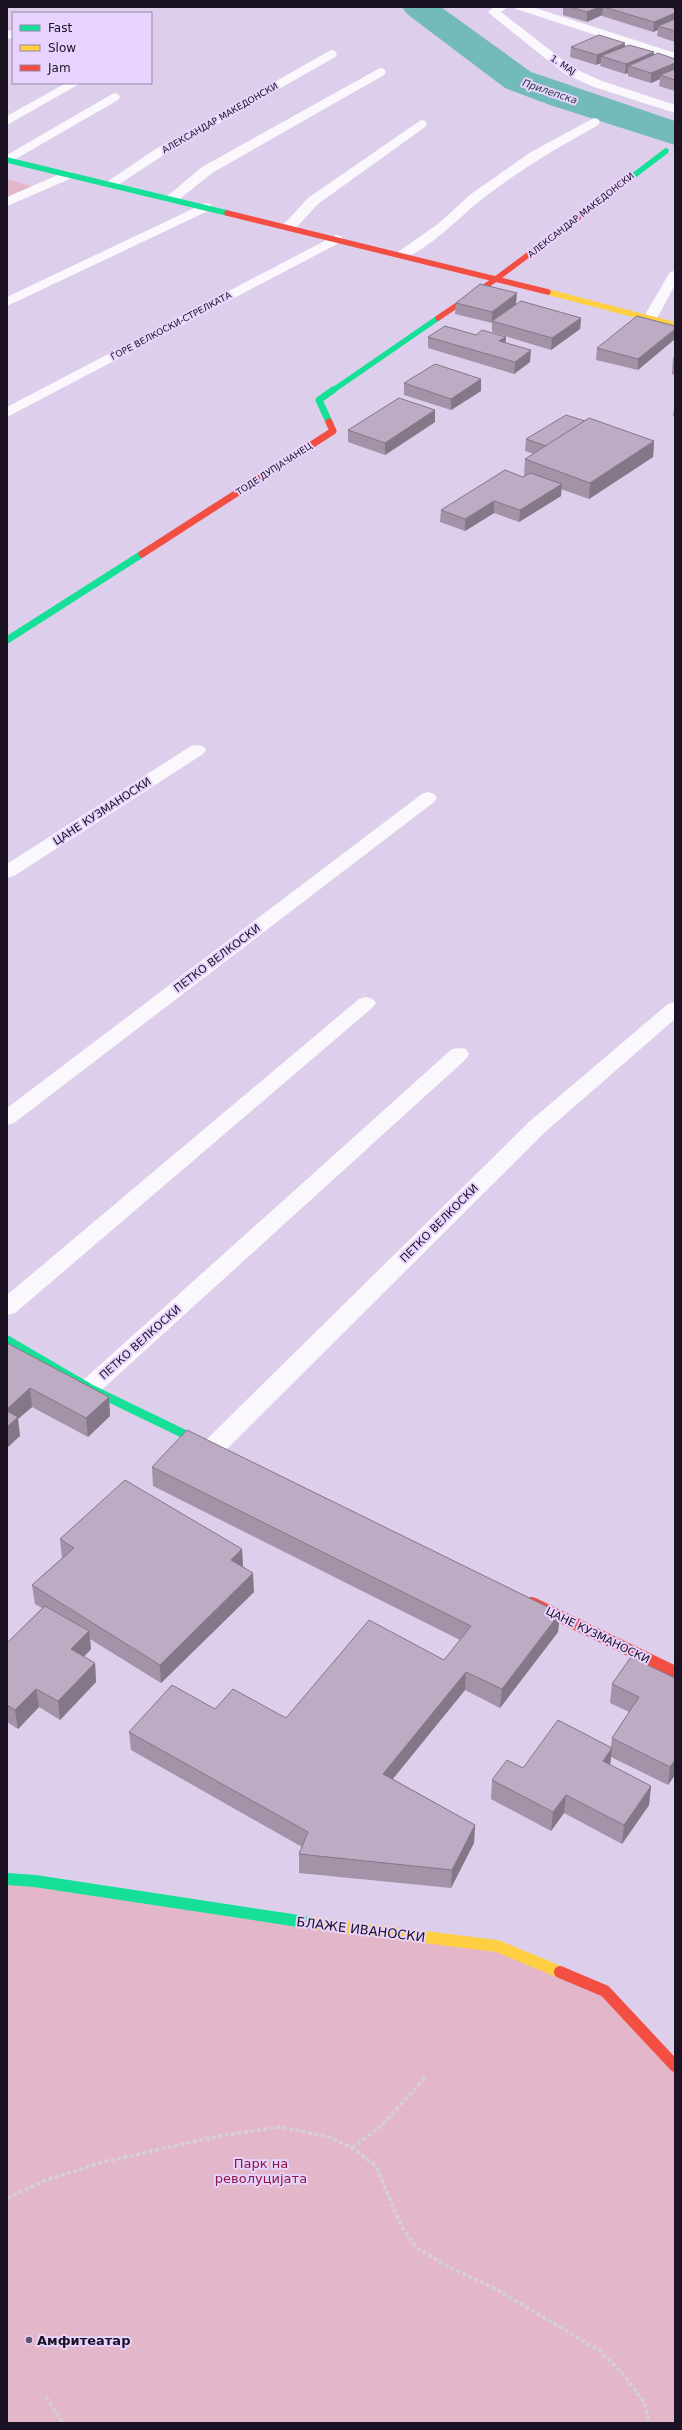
<svg xmlns="http://www.w3.org/2000/svg" width="682" height="2430" font-family="'DejaVu Sans',sans-serif">
<style>
.green{fill:#e4b6ca}
.lines{fill:none;stroke-linecap:round;stroke-linejoin:round}
.river{fill:#73babb;fill-rule:evenodd}
.path{stroke:#d4d0d8;stroke-width:3.5;stroke-dasharray:4 2.5;stroke-linecap:butt}
.street{fill:#faf8fc;fill-rule:evenodd}
.fast-far3{stroke:#16e098;stroke-width:5.5}
.fast-far2{stroke:#16e098;stroke-width:7}
.fast-far1{stroke:#16e098;stroke-width:9}
.fast{stroke:#16e098;stroke-width:12}
.slow-far1{stroke:#ffcf43;stroke-width:5.5}
.slow{stroke:#ffcf43;stroke-width:12}
.jam-far2{stroke:#f24e42;stroke-width:5.5}
.jam-far1{stroke:#f24e42;stroke-width:7}
.jam{stroke:#f24e42;stroke-width:12}
.wall{fill:#a392a8}
.shaded-wall{fill:#847788}
.building{fill:#bdaac3;stroke:#847788}
.poi-dot{fill:#5f546a;stroke:#e7d3fd;stroke-width:1.5}
.labels{text-anchor:middle;stroke-width:4;stroke-linejoin:round;paint-order:stroke}
.far-street-label{font-size:9px;fill:#1b1224;stroke:#e7d3fd}
.far-water-label{font-size:10px;font-style:italic;fill:#243c39;stroke:#e7d3fd}
.street-label{font-size:11px;fill:#1b1224;stroke:#e7d3fd}
.near-street-label{font-size:13px;fill:#1b1224;stroke:#e7d3fd}
.near-park-label{font-size:13px;fill:#8e1841;stroke:#e7d3fd}
.near-poi-label{font-size:13px;font-weight:bold;fill:#1b1224;stroke:#e7d3fd;text-anchor:start}
</style>
<rect width="100%" height="100%" fill="#ddcfeb"/>
<g class="green">
<polygon points="7,179 37,188 7,202"/>
<polygon points="7,1879 497,1946 605,1991 675,2066 675,2423 7,2423"/>
</g>
<g class="lines">
<polygon class="river" points="402,7 441,7 531,72 675,121 675,145 550,105 505,88 407,14"/>
<g class="path">
<polyline points="352,2148 381,2126 425,2078"/>
<polyline points="7,2198 46,2180 103,2162 219,2136 281,2127 329,2137 352,2148 376,2166 401,2226 417,2248 447,2266 496,2289 600,2351 623,2374 644,2402 650,2423"/>
<polyline points="46,2397 63,2423"/>
</g>
<g class="street">
<polygon points="494,7 508,7 501,12 573,68 602,81 675,105 675,113 594,87 565,74 490,14 488,12"/>
<polygon points="514,7 532,7 675,53 675,61 516,9"/>
<polygon points="13,30 13,38 7,39 7,31"/>
<polygon points="331,50 335,51 337,54 335,57 162,156 115,187 110,188 104,184 154,150"/>
<polygon points="380,68 384,69 386,72 384,75 212,173 176,202 166,202 164,199 202,167"/>
<polygon points="66,83 81,83 7,125 7,116"/>
<polygon points="114,93 118,94 120,97 118,100 7,164 7,155"/>
<path d="M 594,118 L 598,119 L 600,122 L 598,125 C 550,152 502,180 460,218 C 449,228 412,261 398,258 L 396,255 L 398,252 L 438,224 L 471,194 L 531,152 Z"/>
<polygon points="421,120 425,121 427,124 425,127 318,204 294,230 284,230 282,227 284,224 308,198"/>
<polygon points="67,171 72,172 73,175 72,178 7,206 7,197"/>
<polygon points="205,203 210,204 212,207 210,210 7,306 7,297"/>
<polygon points="336,235 341,236 343,239 341,242 7,417 7,407"/>
<polygon points="675,271 675,285 657,318 655,321 645,321 643,318 670,272"/>
<polygon points="197,745 203,746 206,750 203,754 14,876 7,878 7,864 191,746"/>
<polygon points="428,792 434,794 437,798 434,802 14,1123 7,1125 7,1108 422,794"/>
<polygon points="366,997 373,999 376,1003 373,1007 15,1313 7,1315 7,1295 359,999"/>
<polygon points="675,1002 675,1019 545,1132 222,1454 213,1457 204,1454 201,1448 204,1442 529,1122 668,1004"/>
<polygon points="459,1048 466,1049 469,1054 466,1059 97,1394 89,1396 81,1394 77,1388 81,1382 452,1049"/>
</g>
<g class="fast-far3">
<polyline points="7,160 227,213"/>
<polyline points="620,186 666,151"/>
<polyline points="332,391 438,318"/>
</g>
<g class="fast-far2">
<polyline points="329,422 319,400 333,390"/>
<polyline points="7,640 142,554"/>
</g>
<polyline class="fast-far1" points="7,1340 89,1388 211,1447"/>
<polyline class="fast" points="7,1879 35,1881 312,1923"/>
<polyline class="slow-far1" points="548,292 675,325"/>
<polyline class="slow" points="312,1923 497,1946 560,1972"/>
<g class="jam-far2">
<polyline points="227,213 548,292"/>
<polyline points="438,318 496,279 620,186"/>
</g>
<polyline class="jam-far1" points="142,554 333,431 329,422"/>
<g class="jam">
<polyline points="532,1603 675,1672"/>
<polyline points="560,1972 605,1991 675,2066"/>
</g>
</g>
<g class="wall">
<polygon points="563,7 675,7 675,42 657,36 658,30 653,32 602,16 602,15 587,22 563,15"/>
<polygon points="625,46 654,55 675,59 675,91 659,86 660,79 651,83 628,76 628,73 625,74 600,66 601,63 596,65 570,57 571,47"/>
<polygon points="456,303 516,305 581,318 580,329 551,350 492,332 492,323 455,314"/>
<polygon points="675,326 638,370 596,360 597,348"/>
<polygon points="428,337 505,343 530,362 514,374 428,348"/>
<polygon points="675,357 675,375 672,374 673,358"/>
<polygon points="404,383 481,391 451,410 404,395"/>
<polygon points="675,400 675,416 673,416"/>
<polygon points="585,421 654,441 653,457 589,499 561,489 561,496 519,522 494,513 465,531 440,522 441,510 525,476 524,476 525,459 534,454 525,451 526,439"/>
<polygon points="435,422 385,455 348,442 348,430"/>
<polygon points="7,1343 109,1397 110,1416 88,1437 32,1407 18,1419 20,1436"/>
<polygon points="152,1467 560,1613 558,1632 500,1708 465,1690 393,1779 475,1825 474,1843 451,1888 299,1873 299,1854 302,1847 131,1750 129,1732 215,1709 286,1718 444,1660 460,1640 153,1486"/>
<polygon points="60,1539 242,1549 243,1567 254,1592 161,1683 90,1639 91,1649 84,1657 95,1663 96,1682 60,1720 39,1707 18,1729 7,1722 7,1643 42,1608 35,1604 32,1585 62,1558"/>
<polygon points="631,1657 675,1775 668,1785 611,1757 610,1765 651,1786 649,1805 622,1844 564,1813 551,1831 491,1799 492,1780 523,1768 611,1747 612,1738 629,1712 610,1703 612,1684"/>
</g>
<g class="shaded-wall">
<polygon points="599,7 603,7 602,15 587,22 587,12"/>
<polygon points="675,13 675,23 658,26 658,30 653,32 654,22"/>
<polygon points="625,43 624,53 601,56 601,63 596,65 597,55"/>
<polygon points="654,52 653,62 628,66 628,73 625,74 626,64"/>
<polygon points="675,63 675,73 660,75 660,79 651,83 651,73"/>
<polygon points="517,293 516,305 492,321 492,312"/>
<polygon points="581,318 580,329 551,350 552,338"/>
<polygon points="675,329 675,339 638,370 638,359"/>
<polygon points="506,337 505,349 499,341"/>
<polygon points="531,350 530,362 514,374 515,362"/>
<polygon points="481,379 481,391 451,410 451,399"/>
<polygon points="435,410 435,422 385,455 385,443"/>
<polygon points="654,441 653,457 589,499 590,483"/>
<polygon points="562,484 561,496 519,522 520,510"/>
<polygon points="494,501 494,513 465,531 465,519"/>
<polygon points="30,1388 32,1407 18,1419 20,1436 7,1448 7,1409"/>
<polygon points="109,1397 110,1416 88,1437 86,1418"/>
<polygon points="242,1549 243,1568 231,1560"/>
<polygon points="253,1573 254,1592 161,1683 160,1665"/>
<polygon points="560,1613 558,1632 500,1708 502,1689"/>
<polygon points="89,1631 91,1649 73,1668 71,1649"/>
<polygon points="95,1663 96,1682 60,1720 58,1701"/>
<polygon points="466,1672 465,1690 382,1792 383,1774"/>
<polygon points="36,1689 39,1707 18,1729 15,1710"/>
<polygon points="612,1748 610,1766 603,1761"/>
<polygon points="675,1760 675,1775 668,1785 670,1767"/>
<polygon points="651,1786 649,1805 622,1844 624,1825"/>
<polygon points="566,1795 564,1813 551,1831 553,1812"/>
<polygon points="475,1825 474,1843 451,1888 452,1870"/>
</g>
<g class="building">
<polygon points="571,7 599,7 587,12"/>
<polygon points="604,7 670,7 675,9 675,13 654,22"/>
<polygon points="675,19 675,31 658,26"/>
<polygon points="599,35 625,43 597,55 571,47"/>
<polygon points="629,45 654,52 626,64 601,56"/>
<polygon points="658,53 675,59 675,63 651,73 628,66"/>
<polygon points="675,69 675,80 660,75"/>
<polygon points="480,284 517,293 492,312 456,303"/>
<polygon points="521,301 581,318 552,338 492,321"/>
<polygon points="637,316 675,326 675,329 638,359 597,348"/>
<polygon points="445,326 476,335 482,330 506,337 499,341 531,350 515,362 428,337"/>
<polygon points="435,364 481,379 451,399 404,383"/>
<polygon points="399,398 435,410 385,443 348,430"/>
<polygon points="566,415 585,421 546,446 526,439"/>
<polygon points="589,418 654,441 590,483 525,459"/>
<polygon points="505,470 523,477 530,473 562,484 520,510 494,501 465,519 441,510"/>
<polygon points="7,1343 109,1397 86,1418 30,1388 7,1409"/>
<polygon points="7,1411 18,1417 7,1427"/>
<polygon points="187,1430 560,1613 502,1689 466,1672 383,1774 475,1825 452,1870 299,1854 308,1832 129,1732 172,1685 215,1709 233,1689 286,1718 369,1620 444,1660 471,1626 152,1467"/>
<polygon points="125,1480 242,1549 231,1560 253,1573 160,1665 32,1585 74,1548 60,1539"/>
<polygon points="45,1606 89,1631 71,1649 95,1663 58,1701 36,1689 15,1710 7,1705 7,1643"/>
<polygon points="631,1657 675,1678 675,1760 670,1767 612,1738 639,1697 612,1684"/>
<polygon points="558,1720 612,1748 603,1761 651,1786 624,1825 566,1795 553,1812 492,1780 507,1760 523,1768"/>
</g>
<circle class="poi-dot" cx="29" cy="2340" r="4"/>
<g class="labels">
<g class="far-street-label">
<text transform="translate(563 65) rotate(34)" y="3">1. МАЈ</text>
<text transform="translate(220 118) rotate(-30)" y="3">АЛЕКСАНДАР МАКЕДОНСКИ</text>
<text transform="translate(581 215) rotate(-38)" y="3">АЛЕКСАНДАР МАКЕДОНСКИ</text>
<text transform="translate(171 326) rotate(-28)" y="3">ЃОРЕ ВЕЛКОСКИ-СТРЕЛКАТА</text>
<text transform="translate(274 469) rotate(-33)" y="3">ТОДЕ ДУПЈАЧАНЕЦ</text>
</g>
<g class="far-water-label">
<text transform="translate(550 91) rotate(19)" y="4">Прилепска</text>
</g>
<g class="street-label">
<text transform="translate(102 811) rotate(-33)" y="4">ЦАНЕ КУЗМАНОСКИ</text>
<text transform="translate(217 958) rotate(-37)" y="4">ПЕТКО ВЕЛКОСКИ</text>
<text transform="translate(439 1223) rotate(-45)" y="4">ПЕТКО ВЕЛКОСКИ</text>
<text transform="translate(140 1342) rotate(-42)" y="4">ПЕТКО ВЕЛКОСКИ</text>
<text transform="translate(598 1635) rotate(26)" y="4">ЦАНЕ КУЗМАНОСКИ</text>
</g>
<g class="near-street-label">
<text transform="translate(361 1929) rotate(7)" y="5">БЛАЖЕ ИВАНОСКИ</text>
</g>
<g class="near-park-label">
<text x="261" y="2168">Парк на<tspan x="261" dy="15">револуцијата</tspan></text>
</g>
<g class="near-poi-label">
<text x="37" y="2345">Амфитеатар</text>
</g>
</g>
<rect width="682" height="2430" fill="none" stroke="#1b1224" stroke-width="16"/>
<rect x="12" y="12" width="140" height="72" fill="#e7d3fd" stroke="#9586a6"/>
<rect x="20" y="25" width="20" height="6" fill="#16e098" stroke="#9586a6"/>
<text x="48" y="32" font-size="12" fill="#1b1224">Fast</text>
<rect x="20" y="45" width="20" height="6" fill="#ffcf43" stroke="#9586a6"/>
<text x="48" y="52" font-size="12" fill="#1b1224">Slow</text>
<rect x="20" y="65" width="20" height="6" fill="#f24e42" stroke="#9586a6"/>
<text x="48" y="72" font-size="12" fill="#1b1224">Jam</text>
</svg>
